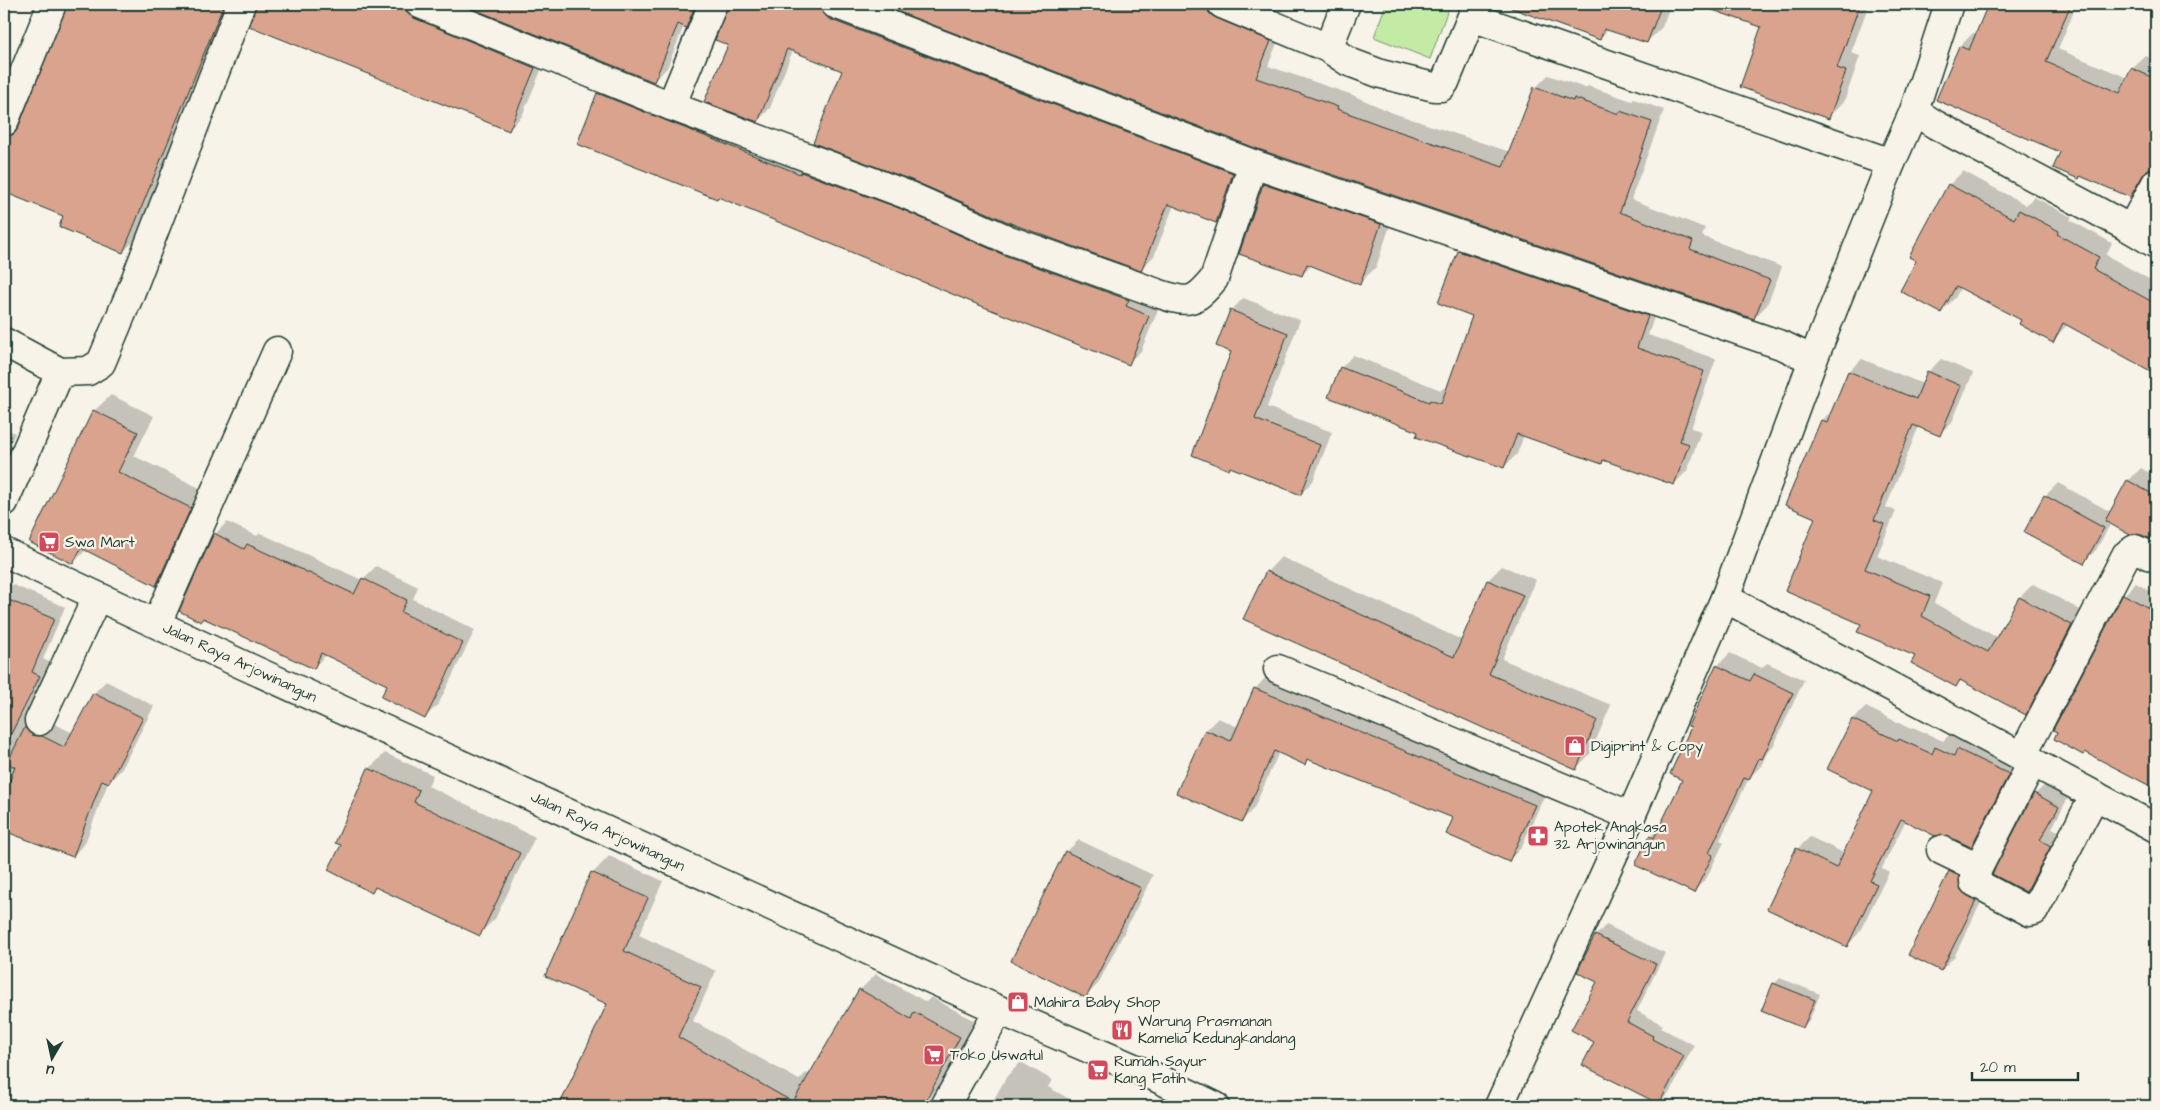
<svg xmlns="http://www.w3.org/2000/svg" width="2160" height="1110" font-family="'Architects Daughter',sans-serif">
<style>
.green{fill:#c4eba5;stroke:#72946c}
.shadow{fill:#0003}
.building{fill:#d9a38e;stroke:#1f3d34}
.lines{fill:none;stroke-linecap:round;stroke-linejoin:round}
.minor-casing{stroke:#1f3d34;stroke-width:31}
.major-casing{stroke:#1f3d34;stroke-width:31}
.minor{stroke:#f7f3e8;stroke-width:28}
.major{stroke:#f7f3e8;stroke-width:28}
.labels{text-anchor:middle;stroke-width:4.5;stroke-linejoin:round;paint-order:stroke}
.poi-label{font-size:15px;fill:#1f3d34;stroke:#f7f3e8;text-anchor:start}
.street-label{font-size:15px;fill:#1f3d34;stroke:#f7f3e8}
</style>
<rect width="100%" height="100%" fill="#f7f3e8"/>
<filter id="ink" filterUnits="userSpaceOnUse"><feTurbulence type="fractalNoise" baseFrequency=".02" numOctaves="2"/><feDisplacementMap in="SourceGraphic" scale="10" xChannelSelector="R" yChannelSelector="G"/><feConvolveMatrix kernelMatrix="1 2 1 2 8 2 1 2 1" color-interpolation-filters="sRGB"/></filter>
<g filter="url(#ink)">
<polygon class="green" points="1386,4 1450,4 1430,59 1374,37"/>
<g class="shadow">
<polygon points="68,4 232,4 137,238 123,252 65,216 4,191 4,147 7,138 21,124 68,10"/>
<polygon points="257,4 381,4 433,25 446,12 548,54 522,116 509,130 257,10"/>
<polygon points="464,4 703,4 699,14 686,26 684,26 667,68 654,81"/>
<polygon points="730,4 839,4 1245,160 1229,209 1216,222 1174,205 1154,256 1141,269 844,71 793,50 770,108 758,121 730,44"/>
<polygon points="882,4 1226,4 1283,28 1268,66 1350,94 1393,113 1510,152 1535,88 1548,75 1585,88 1588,86 1632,101 1634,99 1664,110 1631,199 1705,228 1702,236 1782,267 1767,305 1754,318 1259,148"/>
<polygon points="1265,4 1289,4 1282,11"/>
<polygon points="1307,4 1333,4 1325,11"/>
<polygon points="1504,4 1671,4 1662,27 1647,42 1609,29 1600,38"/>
<polygon points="1699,4 1869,4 1851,53 1860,56 1844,102 1828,117 1763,26"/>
<polygon points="1990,4 2077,4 2058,49 2128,78 2132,69 2146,56 2156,60 2156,166 2153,167 2144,182 2130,196 2062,152 1960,46 1973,33 1977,34"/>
<polygon points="611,81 1161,303 1141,351 1128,363 598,94"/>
<polygon points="1280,169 1396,208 1376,267 1360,283 1312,265 1302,275 1264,185"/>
<polygon points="1963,171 2026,205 2034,197 2072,217 2070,220 2112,243 2106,255 2156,283 2156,372 2068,324 2052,341 2022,320 1961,287 1955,298 1941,312 1918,260 1949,185"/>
<polygon points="1471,239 1659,303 1648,335 1716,359 1691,428 1701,431 1687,471 1674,484 1605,459 1602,462 1524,435 1517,454 1504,467 1420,432 1341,368 1353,355 1441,390 1443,388 1447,389 1474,315 1459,251"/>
<polygon points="1243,298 1300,320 1267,407 1332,432 1313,481 1301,493 1231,466 1229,469 1232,351 1231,311"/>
<polygon points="1862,359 1923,384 1928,372 1941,359 1973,373 1952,422 1939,434 1919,426 1886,507 1896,511 1877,556 1942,583 1934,603 1998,638 2020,597 2033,584 2084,612 2038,701 2025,714 1962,680 1956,685 1917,655 1863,623 1817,517 1786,504 1822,420 1834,409 1849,371"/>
<polygon points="111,395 154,416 134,456 206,491 172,568 156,584 86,550 73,563 94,411"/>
<polygon points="4,428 15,433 4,457"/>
<polygon points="2141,468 2156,477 2156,540 2111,523 2096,550 2083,563 2045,496 2058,483 2111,512 2128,481"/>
<polygon points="227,522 257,536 260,533 362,580 376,566 418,587 413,599 475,630 438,705 425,717 389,685 327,654 313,668 204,617 201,620 215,534"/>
<polygon points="1281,557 1462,640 1488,580 1502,566 1536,580 1502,659 1611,705 1590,754 1575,769 1267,572"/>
<polygon points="4,581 65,607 43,659 51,663 28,710 38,715 44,723 55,724 73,733 94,693 106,681 154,706 121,770 108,783 85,843 73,856 4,830"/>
<polygon points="2136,583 2156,595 2156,788 2055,729 2124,595"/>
<polygon points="1730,653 1762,668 1767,663 1804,680 1774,745 1768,751 1761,766 1749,778 1720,840 1724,842 1706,879 1694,891 1650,837 1662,824 1683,779 1717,666"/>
<polygon points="1267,676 1546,792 1521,848 1508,861 1455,818 1309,758 1304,763 1279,752 1254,808 1242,821 1178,793 1206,730 1218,718 1238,727 1255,689"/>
<polygon points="1866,707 1911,729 1913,727 1943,741 1949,735 1965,743 1971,737 2021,761 1983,833 1971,846 1948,835 1906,820 1882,868 1889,872 1859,933 1847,946 1797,849 1810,837 1844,853 1875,790 1829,769 1853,719"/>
<polygon points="385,753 433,775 428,786 535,837 495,919 479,934 377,886 372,891 369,769"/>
<polygon points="2048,782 2070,794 2052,828 2062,833 2039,878 2026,891 2035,794"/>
<polygon points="1079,840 1153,875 1098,984 1086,996 1066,852"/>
<polygon points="609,856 663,881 639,935 716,971 693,1021 799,1080 806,1073 810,1075 860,990 876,974 926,1002 931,997 975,1021 938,1090 922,1106 898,1094 891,1106 561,1106 609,1003 546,975 593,873"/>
<polygon points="1962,859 1988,888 1954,957 1941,970 1950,872"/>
<polygon points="1606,925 1665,953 1637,1011 1663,1025 1661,1028 1694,1045 1670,1092 1659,1103 1599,981 1579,971 1596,935"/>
<polygon points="1780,978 1820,994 1809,1021 1803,1027 1774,984"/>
<polygon points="1021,1062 1052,1080 1048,1087 1082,1106 990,1106 1007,1076"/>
</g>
<g class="building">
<polygon points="67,4 224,4 123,253 59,227 63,216 4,192 4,143 6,137 14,134 18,128"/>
<polygon points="256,4 405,4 407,13 414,18 535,68 509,131 249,26"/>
<polygon points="461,4 696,4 686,28 678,24 654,82"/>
<polygon points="728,4 820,4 823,13 829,19 1233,173 1216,223 1168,204 1141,271 1015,225 911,180 813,143 842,71 787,49 758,122 704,102 728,45 715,40"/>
<polygon points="878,4 1207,4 1209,13 1216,18 1271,41 1256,78 1338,107 1337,109 1380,125 1503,167 1534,87 1573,101 1574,98 1619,114 1620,111 1652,122 1620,212 1693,241 1690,249 1770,280 1754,319 1258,149"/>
<polygon points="1511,4 1662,4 1647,43 1604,29 1600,40 1511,8"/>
<polygon points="1707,4 1860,4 1837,68 1846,71 1829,119 1740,87 1761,27 1707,8"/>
<polygon points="1988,4 2071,4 2046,62 2120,93 2131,68 2156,79 2156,167 2148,169 2143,175 2130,197 2080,176 2079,179 2053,168 2060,152 1936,100 1959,46 1969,50"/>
<polygon points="597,93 800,174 801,172 899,208 1004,255 1129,300 1126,306 1149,316 1129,365 969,301 718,197 717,199 577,144"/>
<polygon points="1263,184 1381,224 1360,285 1307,264 1302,276 1239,254"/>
<polygon points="1948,184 2014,219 2019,210 2059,231 2057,234 2099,257 2093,269 2156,304 2156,374 2063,323 2053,343 2019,324 2021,320 1956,286 1941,313 1900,291 1916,261 1909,257"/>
<polygon points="1458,251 1648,316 1637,348 1704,371 1680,441 1689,444 1674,485 1603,460 1602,464 1517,434 1504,468 1416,437 1418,432 1328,397 1340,367 1429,402 1430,400 1441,404 1472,316 1438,303"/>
<polygon points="1230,310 1288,333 1255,419 1320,445 1301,495 1230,467 1229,470 1192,455 1231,352 1216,346"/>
<polygon points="1848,371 1916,399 1927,371 1961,386 1940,436 1913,425 1874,520 1884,524 1865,569 1930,596 1922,616 1988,652 2019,597 2072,625 2026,715 1960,680 1956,687 1911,663 1915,656 1857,632 1861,624 1785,591 1815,518 1785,505 1821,420 1827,422"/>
<polygon points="93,410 138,432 118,472 191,508 156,586 81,548 73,564 29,542"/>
<polygon points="2127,480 2156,496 2156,541 2141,535 2130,535 2105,521"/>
<polygon points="2044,495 2104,528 2084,564 2024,532"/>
<polygon points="214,533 244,549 247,544 354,594 362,578 407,600 401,612 463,643 425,719 381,697 387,685 321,653 314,669 203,618 201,622 179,611"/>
<polygon points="1266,571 1454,657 1487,580 1523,595 1489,674 1597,720 1576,770 1243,619"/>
<polygon points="2123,594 2156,612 2156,789 2085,752 2083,755 2054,739 2057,732 2053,730"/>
<polygon points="4,598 54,619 32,672 40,676 4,748"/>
<polygon points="1716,665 1750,681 1754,674 1793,693 1762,759 1759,758 1749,780 1744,778 1709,853 1713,855 1694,893 1635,865 1649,836 1654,838 1682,780 1670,774 1691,727 1688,726"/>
<polygon points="1254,688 1535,805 1509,862 1446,834 1453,818 1307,759 1305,765 1274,751 1242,822 1176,793 1205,730 1231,741"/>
<polygon points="93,693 143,718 109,783 102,780 73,857 4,831 4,795 15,767 7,763 25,727 32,735 42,736 64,747"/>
<polygon points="1852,719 1898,741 1899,739 1932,754 1935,747 1954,756 1957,749 2009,774 1971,847 1947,836 1935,836 1901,819 1870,881 1877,884 1847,947 1767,909 1796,848 1836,868 1873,791 1827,769"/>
<polygon points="368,768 419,790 414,802 520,853 480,936 375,887 372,893 328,870 341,845 335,843"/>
<polygon points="2034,793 2059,807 2040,840 2051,846 2026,892 1992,874"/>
<polygon points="1065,851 1141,888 1086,998 1011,961"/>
<polygon points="1949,871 1959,876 1961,890 1976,901 1941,971 1908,955"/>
<polygon points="591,872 648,898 624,951 701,987 678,1037 793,1102 859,989 911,1019 914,1012 960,1037 923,1106 559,1106 607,1004 545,976"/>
<polygon points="1595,935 1656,964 1627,1022 1653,1036 1652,1039 1684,1056 1659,1104 1582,1065 1594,1042 1571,1030 1597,982 1577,972"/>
<polygon points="1773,983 1815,1000 1803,1028 1761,1011"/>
</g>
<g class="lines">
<g class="minor-casing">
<g id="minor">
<path d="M 420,4 L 671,106 L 905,194 L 1009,240 L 1157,293 C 1187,303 1193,305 1214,279 L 1253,164 L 835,4"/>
<polyline points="1222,4 1328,48 1349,62 1381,74 1434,87 1441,87 1445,82 1477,4"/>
<polyline points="1472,17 1891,163"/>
<polyline points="1328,48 1346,4"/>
<polyline points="671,106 713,4"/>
<polyline points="1914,111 1936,125 2131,229 2156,244"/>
<polyline points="4,122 52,4"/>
<polyline points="1253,164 1784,346 1813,360"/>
<polyline points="2131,229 2156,183"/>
<polyline points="4,342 60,372 88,371 101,363 130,294 241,4"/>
<polyline points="4,502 60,372"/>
<polyline points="1725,598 2156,828"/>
<polyline points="157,623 277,351"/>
<polyline points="1278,669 1631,816"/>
<polyline points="39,721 97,597"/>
<polyline points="2022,756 2126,555 2135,549 2156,558"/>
<polyline points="2033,761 1978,868 1974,877 1974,882 2030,912 2034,911 2095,795"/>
<polyline points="1941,850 1978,868"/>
<polyline points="945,1106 999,1010"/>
<polyline points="1499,1106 1631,816 1725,598 1813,360 1891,163 1914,111 1949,4"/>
</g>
</g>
<g class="major-casing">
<polyline id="major" points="4,552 241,664 999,1010 1155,1077 1215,1106"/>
</g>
<use href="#minor" class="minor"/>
<use href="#major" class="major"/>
</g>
</g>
<defs>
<g id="supermarket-square" transform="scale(1.125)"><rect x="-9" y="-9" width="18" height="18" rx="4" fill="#d1495b" stroke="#f7f3e8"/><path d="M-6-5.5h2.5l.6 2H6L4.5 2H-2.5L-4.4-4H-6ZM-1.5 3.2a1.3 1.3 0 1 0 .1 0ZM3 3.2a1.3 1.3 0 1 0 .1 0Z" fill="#fff"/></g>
<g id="shop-square" transform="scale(1.125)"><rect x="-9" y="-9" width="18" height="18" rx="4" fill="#d1495b" stroke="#f7f3e8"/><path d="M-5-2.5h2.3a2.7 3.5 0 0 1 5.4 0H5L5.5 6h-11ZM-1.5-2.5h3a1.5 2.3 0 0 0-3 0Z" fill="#fff"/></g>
<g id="pharmacy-square" transform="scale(1.125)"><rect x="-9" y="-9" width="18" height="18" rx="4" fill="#d1495b" stroke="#f7f3e8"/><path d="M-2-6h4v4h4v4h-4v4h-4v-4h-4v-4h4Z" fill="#fff"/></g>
<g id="restaurant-square" transform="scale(1.125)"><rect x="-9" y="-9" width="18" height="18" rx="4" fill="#d1495b" stroke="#f7f3e8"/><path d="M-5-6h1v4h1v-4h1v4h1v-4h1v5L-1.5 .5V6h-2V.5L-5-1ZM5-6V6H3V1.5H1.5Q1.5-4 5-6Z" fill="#fff"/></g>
</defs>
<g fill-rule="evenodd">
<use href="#supermarket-square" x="49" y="542"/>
<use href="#shop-square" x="1575" y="746"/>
<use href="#pharmacy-square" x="1538" y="836"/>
<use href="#shop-square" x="1018" y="1002"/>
<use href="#restaurant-square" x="1122" y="1030"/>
<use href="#supermarket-square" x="934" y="1055"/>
<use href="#supermarket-square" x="1098" y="1070"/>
</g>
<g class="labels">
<g class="poi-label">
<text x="65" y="547">Swa Mart</text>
<text x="1591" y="751">Digiprint &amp; Copy</text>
<text x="1554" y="832">Apotek Angkasa<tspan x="1554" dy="17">32 Arjowinangun</tspan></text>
<text x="1034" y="1007">Mahira Baby Shop</text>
<text x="1138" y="1026">Warung Prasmanan<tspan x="1138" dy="17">Kamelia Kedungkandang</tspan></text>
<text x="950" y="1060">Toko Uswatul</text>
<text x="1114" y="1066">Rumah Sayur<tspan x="1114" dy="17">Kang Fatih</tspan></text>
</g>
<g class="street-label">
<text transform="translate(240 662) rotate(25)" y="5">Jalan Raya Arjowinangun</text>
<text transform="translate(608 831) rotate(25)" y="5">Jalan Raya Arjowinangun</text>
</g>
</g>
<rect width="2160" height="1110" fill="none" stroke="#f7f3e8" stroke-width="20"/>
<rect x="10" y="10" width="2140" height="1090" fill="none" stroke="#1f3d34" stroke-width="2" filter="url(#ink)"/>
<g transform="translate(52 1058) rotate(189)" stroke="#f7f3e8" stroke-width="4" paint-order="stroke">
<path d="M0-4L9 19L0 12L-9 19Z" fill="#1f3d34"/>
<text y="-8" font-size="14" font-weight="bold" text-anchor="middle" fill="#1f3d34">U</text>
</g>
<path d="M1972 1072v8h106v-8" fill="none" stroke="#1f3d34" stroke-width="2.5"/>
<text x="1980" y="1072" font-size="15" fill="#1f3d34" stroke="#f7f3e8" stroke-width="4" paint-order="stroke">20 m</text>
</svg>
